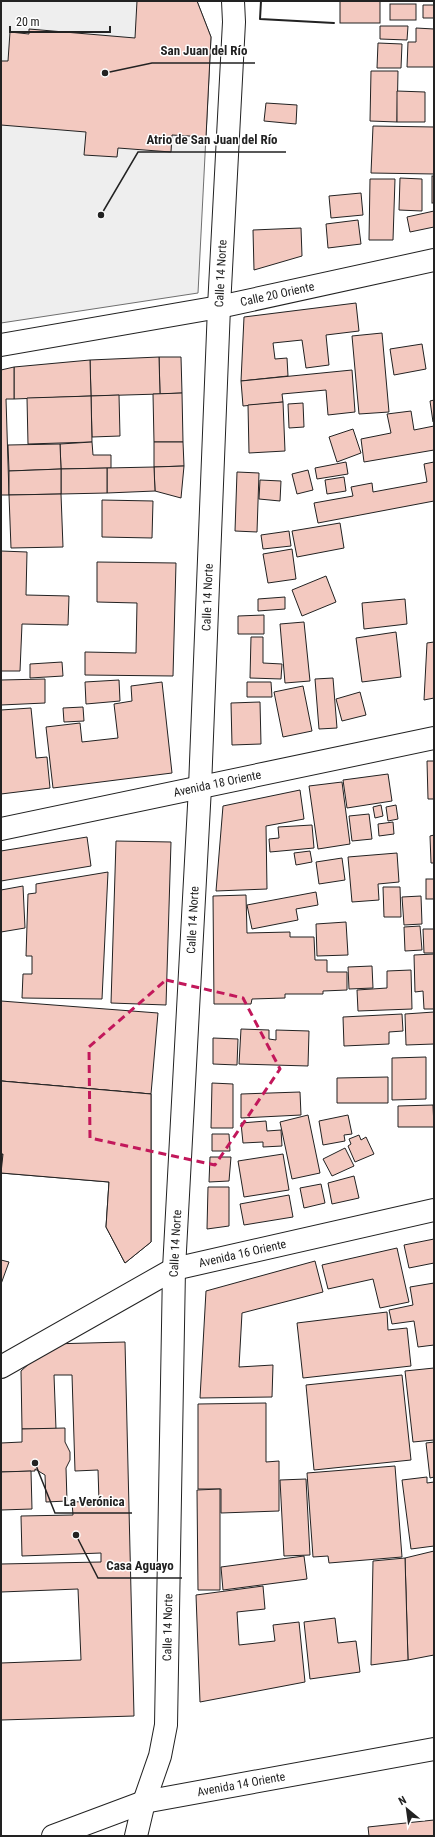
<svg xmlns="http://www.w3.org/2000/svg" width="435" height="1837" font-family="'Roboto Condensed',sans-serif">
<style>
.green{fill:#eee;stroke:#6f6f6f}
.building{fill:#f3c9c0;stroke:#222}
.lines{fill:none;stroke-linecap:round;stroke-linejoin:round}
.street-casing{stroke:#222;stroke-width:24}
.secondary-casing{stroke:#222;stroke-width:24}
.street{stroke:#fff;stroke-width:22}
.secondary{stroke:#fff;stroke-width:22}
.wall{stroke:#222;stroke-width:2}
.marked{fill:none;stroke:#c2185b;stroke-width:3;stroke-dasharray:8 5;stroke-linejoin:round}
.labels{text-anchor:middle;stroke-width:3;stroke-linejoin:round;paint-order:stroke}
.street-label{font-size:12px;fill:#222;stroke:#fff}
.leader{fill:none;stroke:#222;stroke-width:1.5}
.callout-dot{fill:#222;stroke:#fff;stroke-width:1.5}
.callout-label{font-size:13px;text-anchor:middle;font-weight:bold;fill:#222;stroke:#fff;stroke-width:3;stroke-linejoin:round;paint-order:stroke}
</style>
<rect width="100%" height="100%" fill="#fff"/>
<polygon class="green" points="1,1 197,1 211,37 198,293 1,323"/>
<g class="building">
<polygon points="137,1 197,1 211,37 206,137 172,135 171,152 118,148 117,157 84,155 86,132 1,125 1,61 8,61 10,32 29,34 29,29 135,38"/>
<rect x="340" y="1" width="40" height="22"/>
<polygon points="434,1 434,18 423,18 423,5 434,5"/>
<rect x="390" y="4" width="26" height="16"/>
<polygon points="380,26 408,26 407,40 380,39"/>
<polygon points="416,28 434,29 434,67 407,67 408,42 416,42"/>
<polygon points="378,43 402,44 401,68 377,68"/>
<polygon points="371,71 398,71 397,122 370,121"/>
<polygon points="397,91 425,92 425,122 397,122"/>
<polygon points="266,103 297,105 296,124 264,121"/>
<polygon points="373,126 434,127 434,174 371,173"/>
<rect x="432" y="176" width="2" height="27"/>
<polygon points="400,178 422,179 422,211 399,210"/>
<polygon points="370,179 395,179 393,240 369,240"/>
<polygon points="361,193 363,215 331,218 329,196"/>
<polygon points="434,211 434,227 410,232 407,217"/>
<polygon points="358,220 361,244 328,248 326,224"/>
<polygon points="301,228 302,256 254,270 253,230"/>
<polygon points="356,303 359,331 326,335 329,365 306,368 302,340 273,343 275,359 287,358 288,376 241,381 244,317"/>
<polygon points="382,333 389,412 359,414 352,336"/>
<polygon points="422,344 426,369 394,375 390,349"/>
<polygon points="159,357 181,357 182,393 160,394"/>
<polygon points="159,357 160,394 91,396 90,360"/>
<polygon points="90,360 91,396 14,399 14,367"/>
<polygon points="14,367 14,399 6,399 9,495 1,495 1,370"/>
<polygon points="352,370 355,412 328,415 326,390 282,394 283,402 243,406 241,381"/>
<polygon points="182,393 183,442 154,442 153,394"/>
<polygon points="119,395 120,436 92,437 91,396"/>
<polygon points="91,396 92,442 28,444 27,398"/>
<polygon points="434,400 434,422 433,422 430,401"/>
<polygon points="283,402 285,451 249,453 248,405"/>
<polygon points="303,403 304,427 289,428 288,404"/>
<polygon points="411,411 414,430 434,426 434,450 364,462 361,439 391,433 387,414"/>
<polygon points="353,429 361,453 337,462 329,437"/>
<polygon points="92,442 93,455 111,455 111,468 61,469 60,444"/>
<polygon points="154,442 183,442 184,466 154,467"/>
<polygon points="60,444 61,469 9,471 8,445"/>
<polygon points="346,462 348,474 317,479 315,468"/>
<polygon points="434,462 434,501 318,523 314,503 353,496 351,487 372,483 373,492 427,482 424,464"/>
<polygon points="184,466 181,498 155,491 154,467"/>
<polygon points="154,467 155,491 107,493 107,468"/>
<polygon points="107,468 107,493 61,494 61,469"/>
<polygon points="61,469 61,494 9,495 9,471"/>
<polygon points="308,470 313,490 297,494 292,474"/>
<polygon points="237,472 259,473 257,532 235,531"/>
<polygon points="344,477 346,491 327,494 325,480"/>
<polygon points="260,480 281,481 280,501 259,499"/>
<polygon points="61,494 63,547 11,548 9,495"/>
<polygon points="102,500 153,501 152,538 102,537"/>
<polygon points="340,523 344,548 297,557 292,531"/>
<polygon points="289,531 291,546 263,549 261,535"/>
<polygon points="292,549 296,579 268,583 263,554"/>
<polygon points="1,551 27,552 26,595 69,596 68,625 22,624 20,671 1,671"/>
<polygon points="97,562 176,563 173,676 85,675 85,652 136,653 137,603 97,602"/>
<polygon points="326,576 336,602 302,616 292,590"/>
<polygon points="285,597 285,609 258,611 258,599"/>
<polygon points="405,599 407,624 364,629 362,603"/>
<polygon points="264,615 264,634 238,634 238,616"/>
<polygon points="304,622 310,681 285,683 280,624"/>
<polygon points="396,632 401,677 362,682 356,638"/>
<polygon points="251,637 263,637 263,663 282,664 281,679 250,678"/>
<polygon points="434,642 434,698 424,700 427,643"/>
<polygon points="62,662 63,676 30,678 30,664"/>
<polygon points="333,678 337,728 319,729 315,679"/>
<polygon points="45,679 45,703 1,705 1,680"/>
<polygon points="119,680 120,701 86,704 85,682"/>
<polygon points="162,682 172,773 53,788 46,727 80,723 82,742 118,738 114,704 132,701 131,686"/>
<polygon points="247,682 271,682 272,697 247,697"/>
<polygon points="303,686 312,731 283,737 274,692"/>
<polygon points="360,692 366,715 342,721 336,699"/>
<polygon points="260,702 261,744 232,745 231,703"/>
<polygon points="83,707 84,721 64,722 63,708"/>
<polygon points="31,708 36,758 47,757 50,788 1,794 1,710"/>
<polygon points="427,761 434,761 434,799 428,799"/>
<polygon points="388,774 392,801 347,808 343,780"/>
<polygon points="342,782 350,844 318,849 309,786"/>
<polygon points="300,790 304,819 266,826 267,889 216,891 223,806"/>
<polygon points="381,805 383,816 375,818 373,807"/>
<polygon points="396,805 398,819 388,821 386,807"/>
<polygon points="369,814 372,839 352,841 349,816"/>
<polygon points="393,822 394,834 379,836 378,824"/>
<polygon points="312,825 314,848 270,852 269,839 279,838 278,827"/>
<polygon points="434,835 434,863 431,863 430,836"/>
<polygon points="87,837 91,866 1,881 1,851"/>
<polygon points="116,841 171,842 166,1005 111,1003"/>
<polygon points="310,851 312,862 296,865 294,853"/>
<polygon points="397,853 399,882 378,884 379,900 352,902 348,857"/>
<polygon points="342,858 345,880 319,884 316,862"/>
<polygon points="108,872 102,999 22,998 23,974 32,974 32,956 26,956 28,894 36,893 36,884"/>
<rect x="426" y="879" width="8" height="20"/>
<polygon points="23,886 25,928 1,932 1,890"/>
<polygon points="383,887 400,887 401,917 384,917"/>
<polygon points="316,892 318,905 296,909 298,920 252,929 247,905"/>
<polygon points="246,895 247,933 290,932 290,937 314,937 315,960 327,960 327,972 347,972 347,990 323,991 323,994 285,994 285,998 252,999 251,1004 214,1004 213,896"/>
<polygon points="421,896 422,924 404,925 402,897"/>
<polygon points="346,922 348,955 317,956 316,924"/>
<polygon points="420,926 422,950 405,951 404,927"/>
<polygon points="423,929 434,929 434,953 424,953"/>
<polygon points="434,954 434,1009 424,1009 423,991 415,992 414,955"/>
<polygon points="372,966 373,988 349,989 348,967"/>
<polygon points="411,970 412,1009 358,1011 357,990 387,988 387,971"/>
<polygon points="1,1001 158,1013 151,1094 1,1081"/>
<polygon points="434,1012 434,1044 406,1045 405,1014"/>
<polygon points="402,1014 403,1031 389,1032 389,1044 344,1046 343,1017"/>
<polygon points="241,1029 269,1030 269,1039 276,1040 276,1030 309,1031 308,1066 239,1064"/>
<polygon points="213,1038 238,1039 237,1065 213,1064"/>
<polygon points="426,1057 426,1099 392,1100 392,1058"/>
<polygon points="388,1077 388,1103 337,1103 337,1078"/>
<polygon points="1,1081 151,1094 151,1242 125,1263 106,1227 109,1182 1,1173 3,1154 1,1154 1,1123 44,1128 45,1123 116,1125 116,1112 1,1107"/>
<polygon points="1,1081 151,1094 151,1242 125,1263 106,1227 109,1182 1,1173 3,1154 1,1154"/>
<polygon points="212,1083 233,1084 233,1128 211,1128"/>
<polygon points="300,1092 301,1115 241,1118 241,1094"/>
<polygon points="433,1105 434,1127 398,1127 398,1106"/>
<polygon points="308,1115 320,1173 292,1179 280,1122"/>
<polygon points="348,1115 352,1134 344,1135 345,1141 323,1145 319,1121"/>
<polygon points="266,1121 267,1131 281,1130 282,1146 263,1147 263,1142 243,1143 241,1123"/>
<polygon points="212,1134 229,1134 230,1151 212,1151"/>
<polygon points="359,1135 361,1140 366,1137 374,1154 355,1162 348,1146 351,1144 349,1139"/>
<polygon points="345,1148 354,1166 332,1176 323,1159"/>
<polygon points="283,1154 289,1190 244,1197 238,1161"/>
<polygon points="210,1157 231,1157 229,1181 209,1182"/>
<polygon points="354,1176 359,1198 332,1204 328,1183"/>
<polygon points="321,1184 325,1203 304,1208 300,1188"/>
<polygon points="208,1187 229,1187 229,1226 207,1229"/>
<polygon points="289,1195 293,1217 244,1225 240,1204"/>
<polygon points="434,1239 434,1263 409,1268 404,1245"/>
<polygon points="397,1248 409,1302 380,1308 373,1279 328,1289 322,1265"/>
<polygon points="1,1260 9,1262 1,1284"/>
<polygon points="315,1261 323,1292 242,1313 239,1367 273,1365 272,1397 200,1398 206,1291"/>
<polygon points="434,1283 434,1345 418,1347 414,1321 392,1324 389,1310 413,1305 410,1287"/>
<polygon points="387,1312 388,1330 407,1328 411,1366 303,1378 297,1323"/>
<polygon points="125,1342 134,1716 1,1720 1,1663 81,1660 78,1589 1,1592 1,1564 101,1562 101,1553 22,1556 21,1516 73,1515 72,1502 99,1501 98,1470 75,1471 72,1375 54,1375 56,1429 22,1429 21,1371 51,1344"/>
<polygon points="434,1368 434,1440 413,1442 405,1371"/>
<polygon points="402,1375 411,1460 314,1470 306,1385"/>
<polygon points="266,1403 266,1462 279,1461 279,1511 221,1513 221,1489 198,1489 198,1404"/>
<polygon points="65,1428 65,1442 70,1452 70,1460 66,1468 67,1501 46,1502 45,1475 35,1469 35,1471 1,1472 1,1443 22,1442 22,1429"/>
<polygon points="434,1442 434,1477 430,1478 426,1443"/>
<polygon points="395,1466 402,1557 329,1563 328,1556 313,1557 307,1473"/>
<polygon points="31,1471 32,1509 1,1510 1,1472"/>
<polygon points="427,1477 427,1483 434,1482 434,1546 411,1549 402,1480"/>
<polygon points="306,1479 310,1555 284,1556 280,1480"/>
<polygon points="220,1489 220,1590 198,1590 197,1490"/>
<polygon points="434,1551 434,1655 408,1660 405,1558"/>
<polygon points="304,1556 307,1579 223,1590 221,1567"/>
<polygon points="405,1558 408,1660 371,1665 373,1561"/>
<polygon points="263,1586 265,1609 237,1612 239,1645 275,1641 273,1625 299,1622 305,1682 200,1702 196,1595"/>
<polygon points="335,1618 338,1643 356,1641 360,1672 310,1679 304,1622"/>
<polygon points="434,1820 434,1836 369,1836 368,1827"/>
</g>
<g class="lines">
<g class="street-casing">
<g id="street">
<path id="s1" d="M 1,829 L 434,738"/>
<path id="s2" d="M 1,1367 L 174,1269 L 434,1210"/>
<path id="s3" d="M 144,1802 L 160,1756 L 166,1725 L 174,1269 L 200,787 L 219,307 L 234,22 L 233,1"/>
</g>
</g>
<g class="secondary-casing">
<g id="secondary">
<path id="s4" d="M 1,345 L 219,307 L 434,260"/>
<path id="s5" d="M 53,1836 L 144,1802 L 434,1749"/>
<polyline points="136,1836 144,1802"/>
</g>
</g>
<use href="#street" class="street"/>
<use href="#secondary" class="secondary"/>
<polyline class="wall" points="261,1 260,19 334,23"/>
</g>
<path class="marked" d="M 166,980 L 243,998 L 280,1069 L 215,1165 L 90,1138 L 89,1047 Z"/>
<g class="labels">
<g class="street-label">
<text dy="4" stroke="none"><textPath href="#s3" startOffset="1533">Calle 14 Norte</textPath></text>
<text dy="4" stroke="none"><textPath href="#s4" startOffset="281">Calle 20 Oriente</textPath></text>
<text dy="4" stroke="none"><textPath href="#s3" startOffset="1209">Calle 14 Norte</textPath></text>
<text dy="4" stroke="none"><textPath href="#s1" startOffset="221">Avenida 18 Oriente</textPath></text>
<text dy="4" stroke="none"><textPath href="#s3" startOffset="886">Calle 14 Norte</textPath></text>
<text dy="4" stroke="none"><textPath href="#s3" startOffset="562">Calle 14 Norte</textPath></text>
<text dy="4" stroke="none"><textPath href="#s2" startOffset="269">Avenida 16 Oriente</textPath></text>
<text dy="4" stroke="none"><textPath href="#s3" startOffset="178">Calle 14 Norte</textPath></text>
<text dy="4" stroke="none"><textPath href="#s5" startOffset="196">Avenida 14 Oriente</textPath></text>
</g>
</g>
<path class="leader" d="M105 73L152 63H255M101 215L138 152H286M35 1463L55 1513H132M76 1535L98 1578H182"/>
<g class="callout-dot">
<circle cx="105" cy="73" r="4"/>
<circle cx="101" cy="215" r="4"/>
<circle cx="35" cy="1463" r="4"/>
<circle cx="76" cy="1535" r="4"/>
</g>
<g class="callout-label">
<text x="204" y="55">San Juan del Río</text>
<text x="212" y="144">Atrio de San Juan del Río</text>
<text x="94" y="1506">La Verónica</text>
<text x="140" y="1570">Casa Aguayo</text>
</g>
<rect width="435" height="1837" fill="none" stroke="#222222" stroke-width="4"/>
<g transform="translate(407 1809) rotate(331)" stroke="#ffffff" stroke-width="3" paint-order="stroke">
<path d="M0-3L7 15L0 10L-7 15Z" fill="#222222"/>
<text y="-6" font-size="11" font-weight="bold" text-anchor="middle" fill="#222222">N</text>
</g>
<path d="M10 26v6h100v-6" fill="none" stroke="#222222" stroke-width="2"/>
<text x="16" y="26" font-size="12" fill="#222222" stroke="#ffffff" stroke-width="3" paint-order="stroke">20 m</text>
</svg>
